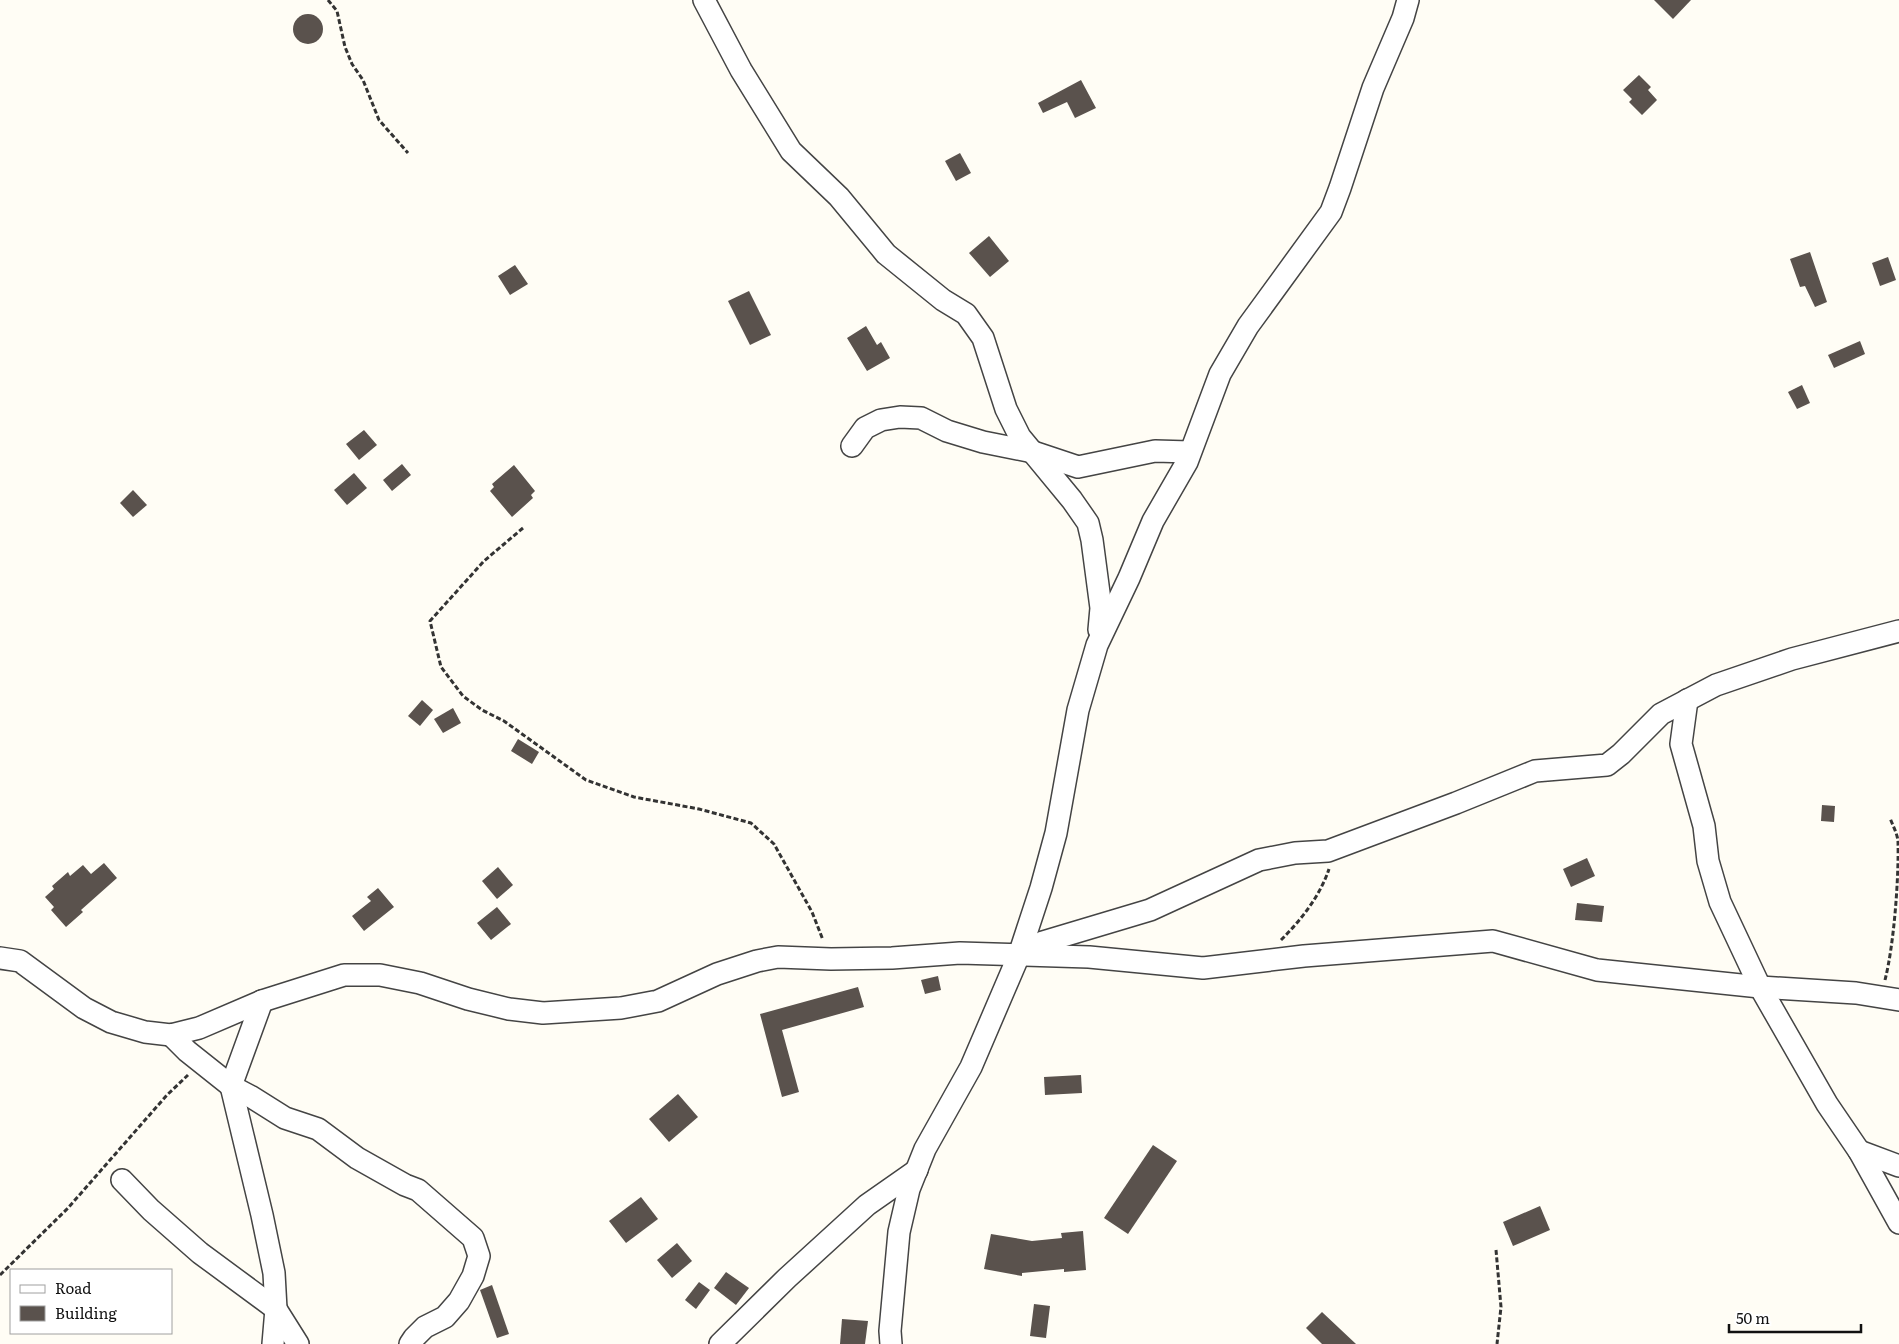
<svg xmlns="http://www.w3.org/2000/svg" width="1899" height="1344" font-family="Literata,serif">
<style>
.building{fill:#5a524d}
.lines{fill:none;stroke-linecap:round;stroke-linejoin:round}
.minor-casing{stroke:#444;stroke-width:24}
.path{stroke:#333;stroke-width:3;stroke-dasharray:5 2.5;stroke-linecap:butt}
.minor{stroke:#fff;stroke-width:21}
</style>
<rect width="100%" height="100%" fill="#fffdf5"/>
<g class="building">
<polygon points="1654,0 1691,0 1673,19"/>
<circle cx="308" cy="29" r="15"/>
<polygon points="1639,75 1651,87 1648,90 1657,100 1642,115 1629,102 1632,99 1623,90"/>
<polygon points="1081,80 1096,108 1075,118 1067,102 1043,113 1038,103"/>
<polygon points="960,153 971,173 956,181 945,161"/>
<polygon points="989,236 1009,261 990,277 969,253"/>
<polygon points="1810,252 1827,302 1815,307 1805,286 1800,287 1790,259"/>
<polygon points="1888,257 1896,280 1880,286 1872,263"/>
<polygon points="515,265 528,284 510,295 498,276"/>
<polygon points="749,291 771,335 750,345 728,301"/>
<polygon points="866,326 877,345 881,342 890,358 867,371 847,338"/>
<polygon points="1860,341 1865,354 1834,368 1828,355"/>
<polygon points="1802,385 1810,403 1797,409 1788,392"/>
<polygon points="364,430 377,445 359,460 346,444"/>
<polygon points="402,464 411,475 392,491 383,480"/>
<polygon points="514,465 535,491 531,495 533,498 512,517 490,491 494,487 492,484"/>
<polygon points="354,473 367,488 347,505 334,490"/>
<polygon points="133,490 147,505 133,517 120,503"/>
<polygon points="422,700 433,710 420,726 408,716"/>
<polygon points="453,708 461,723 443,733 434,719"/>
<polygon points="518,739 539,752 532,764 511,751"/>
<polygon points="1822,805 1835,806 1834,822 1821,821"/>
<polygon points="1587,858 1595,876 1571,887 1563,869"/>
<polygon points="104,863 117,878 81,910 83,912 66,927 51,910 54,907 45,897 54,889 52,886 68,872 70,876 83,865 91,874"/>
<polygon points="498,867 513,885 497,899 482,881"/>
<polygon points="378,888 394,907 364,931 352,916 371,901 367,897"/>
<polygon points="1577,903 1604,906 1602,922 1575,920"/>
<polygon points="497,907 511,924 491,940 477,923"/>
<polygon points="938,976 941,990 925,994 921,980"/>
<polygon points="858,987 864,1007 782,1030 799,1092 782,1097 760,1014"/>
<polygon points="1081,1075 1082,1093 1045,1095 1044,1077"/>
<polygon points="678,1094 698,1117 669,1142 649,1119"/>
<polygon points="1153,1145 1177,1161 1128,1234 1104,1218"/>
<polygon points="641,1197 658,1219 626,1243 609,1221"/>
<polygon points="1540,1206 1550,1230 1513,1246 1503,1222"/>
<polygon points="1083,1231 1086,1270 1064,1272 1064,1269 1022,1273 1022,1276 984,1269 991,1234 1032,1241 1062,1238 1061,1233"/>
<polygon points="677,1243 692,1261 672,1278 657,1260"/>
<polygon points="726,1272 749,1288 736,1305 714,1288"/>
<polygon points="699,1282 710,1290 696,1309 685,1300"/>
<polygon points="492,1285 509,1334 497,1338 480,1290"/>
<polygon points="1034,1304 1050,1306 1046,1338 1030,1336"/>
<polygon points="1322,1312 1356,1344 1322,1344 1306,1328"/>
<polygon points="842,1319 868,1321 865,1344 840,1344"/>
</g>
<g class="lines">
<g class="minor-casing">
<g id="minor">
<polyline points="704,0 741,70 791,151 839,197 886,254 943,300 966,314 983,338 1006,409 1020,437 1072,500 1088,523 1092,540 1101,608 1099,630"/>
<polyline points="852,446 865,428 881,420 900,417 921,418 947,431 983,442 1033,452 1078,467 1155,451 1190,452"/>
<polyline points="1687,700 1681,744 1704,826 1708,861 1720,902 1760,987 1827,1104 1859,1151 1899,1223"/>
<polyline points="1021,954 1043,942 1150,910 1259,860 1295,853 1328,851 1456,803 1535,771 1607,765 1621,754 1661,714 1716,685 1792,659 1899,631"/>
<polyline points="0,958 20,961 84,1008 111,1022 145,1032 171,1035 199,1028 262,1001 344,975 380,975 420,983 468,999 509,1009 543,1013 621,1008 658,1001 717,974 757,961 778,957 831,959 892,958 960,953 1089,957 1203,968 1304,956 1493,941 1597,970 1760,987 1856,993 1899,1000"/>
<polyline points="262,1001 231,1086 262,1215 274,1273 276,1309 273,1344"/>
<polyline points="171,1035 187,1051 231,1086 250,1096 285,1118 318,1129 357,1158 405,1185 418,1190 473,1238 479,1256 473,1276 459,1301 445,1317 425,1327 414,1338 410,1344"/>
<polyline points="1859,1151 1899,1166"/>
<polyline points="122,1180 151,1210 200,1253 276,1309 298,1344"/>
<polyline points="720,1344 787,1278 867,1205 917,1170"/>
<polyline points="891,1344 890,1331 899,1232 909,1189 925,1149 971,1067 1019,955 1041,888 1056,833 1078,710 1097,645 1129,578 1153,521 1187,462 1220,374 1248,326 1331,212 1340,188 1373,88 1403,18 1408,0"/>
</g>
</g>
<g class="path">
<polyline points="328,0 337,11 345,47 352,64 363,80 379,120 408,153"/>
<polyline points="523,528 484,561 430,621 441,667 463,696 482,710 504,721 586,780 634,797 699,809 751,823 774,844 812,912 823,940"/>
<path d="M 1281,940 C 1301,920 1320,896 1329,869"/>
<path d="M 1885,980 C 1894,945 1899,877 1898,841 C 1897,833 1893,826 1890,818"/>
<polyline points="1496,1250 1501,1307 1497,1344"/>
<polyline points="0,1275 68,1208 167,1095 188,1075"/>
</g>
<use href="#minor" class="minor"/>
</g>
<rect x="10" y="1269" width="162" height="65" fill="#ffffff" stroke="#a0a0a0"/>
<rect x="20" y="1285" width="25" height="8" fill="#ffffff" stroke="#a0a0a0"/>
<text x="55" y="1294" font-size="15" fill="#111111">Road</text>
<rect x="20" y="1306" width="25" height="15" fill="#5a524d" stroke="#a0a0a0"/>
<text x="55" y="1319" font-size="15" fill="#111111">Building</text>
<path d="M1729 1324v8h132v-8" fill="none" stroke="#111111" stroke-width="2.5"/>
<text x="1736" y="1324" font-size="15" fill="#111111" stroke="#ffffff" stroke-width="4" paint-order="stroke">50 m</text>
</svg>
